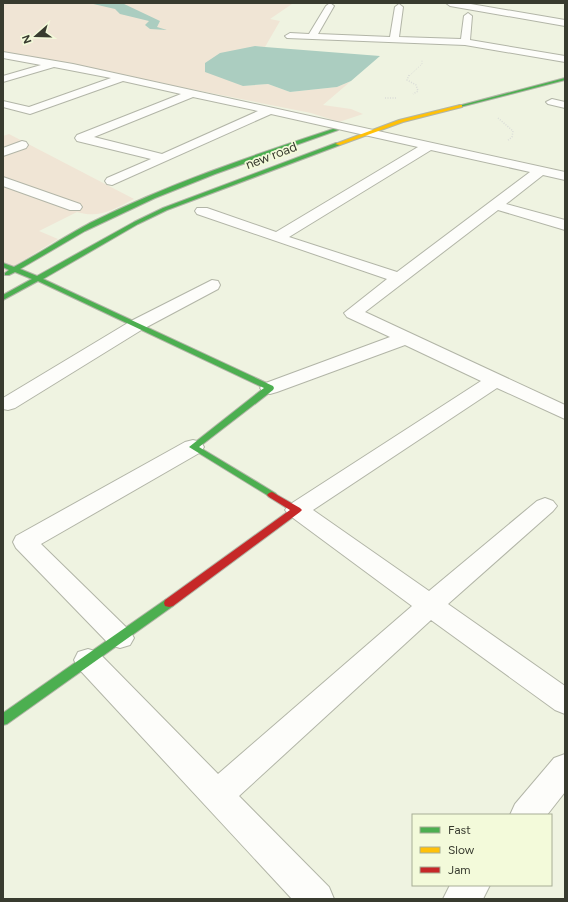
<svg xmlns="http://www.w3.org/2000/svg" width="568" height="902" font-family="Figtree,sans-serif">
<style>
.green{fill:#f0e5d5}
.water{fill:#abcdc0}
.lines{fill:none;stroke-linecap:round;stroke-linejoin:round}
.street-casing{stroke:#b2b5a7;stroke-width:2}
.fast-casing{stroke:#b2b5a7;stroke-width:2}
.slow-casing{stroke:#b2b5a7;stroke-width:2}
.jam-casing{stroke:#b2b5a7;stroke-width:2}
.path-far1{stroke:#dbddd8;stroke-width:1;stroke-dasharray:1 1.5;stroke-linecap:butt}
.path{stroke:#dbddd8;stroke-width:1.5;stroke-dasharray:1 1.5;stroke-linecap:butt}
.street{fill:#fdfdfa;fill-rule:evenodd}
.fast{fill:#4caf50;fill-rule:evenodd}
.slow{fill:#ffc107;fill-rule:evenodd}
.jam{fill:#c62828;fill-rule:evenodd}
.labels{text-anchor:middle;stroke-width:3.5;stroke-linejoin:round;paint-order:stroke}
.far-street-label{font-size:13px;fill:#383b2f;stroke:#f3fada}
</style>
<rect width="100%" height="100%" fill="#eff3e1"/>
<g class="green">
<polygon points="3,3 292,4 270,19 280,21 265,47 255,46 243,86 268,84 290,92 337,87 351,81 323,105 351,109 363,114 339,122 311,113 3,52"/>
<path d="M 9,134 L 134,199 C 114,209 100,219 77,212 L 39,231 L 58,239 L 3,273 L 3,136 Z"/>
</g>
<g class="water">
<polygon points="89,3 122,3 160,21 157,27 167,30 150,29 145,25 149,21 120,14 115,9"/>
<polygon points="255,46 265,47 380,56 351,81 337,87 290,92 268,84 243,86 205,72 205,63 220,53"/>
</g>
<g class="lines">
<g class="street-casing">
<g id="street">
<polygon points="330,3 334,6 318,34 390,37 395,7 399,4 403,7 399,37 461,39 464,16 468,13 472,16 470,40 565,56 565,62 465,45 287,38 285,36 290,33 309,34 326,6"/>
<polygon points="446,3 465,3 565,20 565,26 450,6"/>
<path d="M 3,52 L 73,64 L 565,172 L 565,180 L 543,175 L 506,204 L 565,220 L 565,230 L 498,210 L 365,312 L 565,405 L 565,419 L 497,388 L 313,510 L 429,591 L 537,501 L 545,498 L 553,501 L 557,506 L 553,511 L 448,604 L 565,686 L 565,714 L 555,710 L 431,620 L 239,796 L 329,887 L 334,899 L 292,899 L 78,668 L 74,660 L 78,652 L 88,649 L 98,652 L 218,774 L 412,606 L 289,515 L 285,510 L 289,505 L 481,381 L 405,345 L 277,392 L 270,394 L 263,392 L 260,388 L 263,384 L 390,337 L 347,317 L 344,313 L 387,279 L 197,214 L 195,211 L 197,208 L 207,208 L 276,232 L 418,147 L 271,114 L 112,185 L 107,184 L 105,181 L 107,178 L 151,159 L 77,141 L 75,138 L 77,135 L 181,94 L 123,81 L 30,114 L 3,107 L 3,101 L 29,107 L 111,78 L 54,67 L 3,82 L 3,76 L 41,65 L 3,58 ZM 193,97 L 258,111 L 162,154 L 94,137 ZM 431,150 L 530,172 L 397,272 L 289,237 Z"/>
<polygon points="552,99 565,102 565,108 548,104 546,102"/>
<polygon points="22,141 26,142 28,145 26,148 3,156 3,148"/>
<polygon points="3,177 80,204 82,207 80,210 70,210 3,186"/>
<polygon points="212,280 218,281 220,285 218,289 143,329 15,408 8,410 3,409 3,398 131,321"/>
<polygon points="193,440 201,442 204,447 201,452 41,544 130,631 134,638 130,645 120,648 110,645 16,548 13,542 16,536 185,442"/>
<polygon points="565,754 565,792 547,815 510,815 515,804 554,758"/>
<polygon points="450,885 490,885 483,899 443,899"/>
</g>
</g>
<g class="fast-casing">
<g id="fast">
<polygon points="565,78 565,80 460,107 458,106"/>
<path d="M 333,129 L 338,130 L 215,174 L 155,198 L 85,231 L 20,269 L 37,276 L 134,222 L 163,208 L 336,143 L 340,143 L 340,145 L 167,210 L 138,224 L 43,279 L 273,386 L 274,388 L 273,390 L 199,447 L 275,493 L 277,495 L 275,497 L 272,498 L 189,447 L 264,388 L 38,281 L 3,300 L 3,295 L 32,279 L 15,272 L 9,275 L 5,275 L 5,273 L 9,270 L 3,267 L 3,263 L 14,267 C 40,253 64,237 90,223 C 168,184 251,156 333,129 Z"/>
<polygon points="169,599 173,600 174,603 173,606 7,724 3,725 3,713 165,600"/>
</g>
</g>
<g class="slow-casing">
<polygon id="slow" points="460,105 462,105 462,107 403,122 340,145 335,144 399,120"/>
</g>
<g class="jam-casing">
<polygon id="jam" points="272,492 300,508 302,510 300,512 173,606 169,607 165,606 164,603 165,600 290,510 269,497 267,495 269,493"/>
</g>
<polyline class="path-far1" points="409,76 422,64 422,60"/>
<g class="path">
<polyline points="409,75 407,80 416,85 418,91 413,94"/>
<polyline points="385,98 397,98"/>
<polyline points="498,118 513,131 512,137 507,141"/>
</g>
<use href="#street" class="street"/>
<use href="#fast" class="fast"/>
<use href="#slow" class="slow"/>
<use href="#jam" class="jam"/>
</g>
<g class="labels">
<g class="far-street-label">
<text transform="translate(271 155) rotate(-21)" y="5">new road</text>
</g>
</g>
<rect width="568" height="902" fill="none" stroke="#383b2f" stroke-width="8"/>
<rect x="412" y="814" width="140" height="72" fill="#f3fada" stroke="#a8ae96"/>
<rect x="420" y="827" width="20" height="6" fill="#4caf50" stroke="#a8ae96"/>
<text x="448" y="834" font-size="12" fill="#383b2f">Fast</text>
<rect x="420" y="847" width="20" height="6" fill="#ffc107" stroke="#a8ae96"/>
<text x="448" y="854" font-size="12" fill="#383b2f">Slow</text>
<rect x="420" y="867" width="20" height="6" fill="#c62828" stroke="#a8ae96"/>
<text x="448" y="874" font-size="12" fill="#383b2f">Jam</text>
<g transform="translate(36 36) rotate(250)" stroke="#f3fada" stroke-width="3" paint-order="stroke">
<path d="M0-3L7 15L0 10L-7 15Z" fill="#383b2f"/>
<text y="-6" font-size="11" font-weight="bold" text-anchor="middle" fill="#383b2f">N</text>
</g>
</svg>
